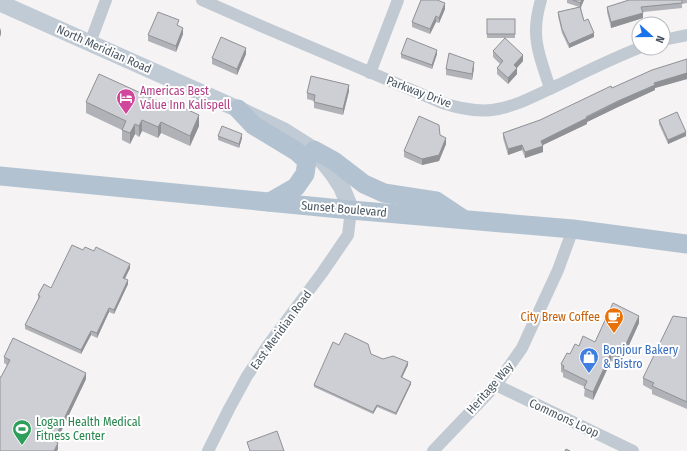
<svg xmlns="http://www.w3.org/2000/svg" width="687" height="451" font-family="'Fira Sans Condensed',sans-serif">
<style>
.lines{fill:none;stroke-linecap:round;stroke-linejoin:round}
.street{stroke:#c1cad2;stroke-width:12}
.secondary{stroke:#c1cbd6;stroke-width:17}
.primary{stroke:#b3c2d1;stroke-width:19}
.wall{fill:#b0b2b7}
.shaded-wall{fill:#909195}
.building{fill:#cdcfd5;stroke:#909195}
.labels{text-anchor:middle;stroke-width:4;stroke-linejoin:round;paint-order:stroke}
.street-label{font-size:12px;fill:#4a5661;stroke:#fff}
.hotel-label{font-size:12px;fill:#b23c85;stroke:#fff;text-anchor:start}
.food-label{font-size:12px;fill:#c56008;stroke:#fff;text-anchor:end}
.shop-label{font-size:12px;fill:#366cbe;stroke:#fff;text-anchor:start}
.leisure-label{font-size:12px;fill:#27864d;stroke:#fff;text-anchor:start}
</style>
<rect width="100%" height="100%" fill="#f5f3f3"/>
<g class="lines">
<g class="street">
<path d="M 202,0 L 261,26 L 440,102 C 457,108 474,112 492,110 C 515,107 537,95 558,85 C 585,72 611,59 639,48"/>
<path d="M 541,0 C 538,10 536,21 536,31 C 536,51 545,71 550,89"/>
<polyline points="663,40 687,35"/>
<polyline points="90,43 106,0"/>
<polyline points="370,73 398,0"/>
<polyline points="496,385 633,451"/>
<polyline points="208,451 229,409 247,376 268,345 322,273 348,235 351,210"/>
<polyline points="433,451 496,385 522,348 558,270 573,229"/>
</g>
<polyline class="secondary" points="0,3 238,109 284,131 314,150 333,174 342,188 351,210"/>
<g class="primary">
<polyline points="238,109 253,125 296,151 307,161 305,174 296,187 270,202"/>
<polyline points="314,150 334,161 364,184 384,193 436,201 463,219"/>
<polyline points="0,176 351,210 573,229 687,244"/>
</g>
</g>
<g class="wall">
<polygon points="421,0 438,0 438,1 445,9 439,23 436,22 430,34 412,27 412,22"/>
<polygon points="567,0 584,0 581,8 584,21 594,37 569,48 562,33 558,16 558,12 579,7 567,3"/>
<polygon points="629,0 687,0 687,3 682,4 682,8 643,12 643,18 611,28 607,12 607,7"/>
<rect x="487" y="19" width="28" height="19"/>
<polygon points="179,26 183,34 176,52 148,41 148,35"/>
<polygon points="493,51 523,61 517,68 517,74 508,84 497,74 497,68 500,64 493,57"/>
<polygon points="246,54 237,75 212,64 212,58"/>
<polygon points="401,54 437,54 432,69 401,58"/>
<polygon points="687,59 687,79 655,88 655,90 618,107 587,122 587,124 542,145 543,152 525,158 522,150 508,155 503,138 503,133 540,120 612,88"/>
<polygon points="474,68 472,80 446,75 446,69"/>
<polygon points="349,91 343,115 314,108 314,101 307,99 307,93"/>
<polygon points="86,102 199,126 190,146 161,133 158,138 142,131 139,137 135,134 130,144 122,140 122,130 86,113"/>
<polygon points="659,120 686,136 668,144 659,124"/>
<polygon points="440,135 446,144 439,161 422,165 404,157 404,151"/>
<polygon points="218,136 242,138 239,148 218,140"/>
<polygon points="83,250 94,251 130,268 125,279 128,284 114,314 109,312 97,338 91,335 81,354 25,329 25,325 38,299 38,295 51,288"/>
<polygon points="687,318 687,409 652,394 652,390 643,385 643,378"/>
<polygon points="639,323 620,365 611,361 593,400 584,396 585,387 563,377 563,373 561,372 561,364 579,346 595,342"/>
<polygon points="339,345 383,359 408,365 402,378 411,384 396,415 377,407 373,414 314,387 314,385"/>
<polygon points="4,357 86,379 56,442 58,449 57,451 0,451 1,377 7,365 4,363"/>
</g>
<g class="shaded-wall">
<polygon points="582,0 584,0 580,8 580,3"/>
<polygon points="445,3 445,9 439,23 439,18"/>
<polygon points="643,13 643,18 611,28 611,22"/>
<polygon points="436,16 436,22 430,34 430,29"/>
<polygon points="1,28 1,34 0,37 0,31"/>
<polygon points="183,28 183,34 176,52 176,46"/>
<polygon points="594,33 594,37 569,48 569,44"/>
<polygon points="246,48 246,54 237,75 237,69"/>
<polygon points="437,50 437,54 432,69 432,65"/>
<polygon points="523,55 523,61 514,71 514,65"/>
<polygon points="474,62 474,68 472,80 472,74"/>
<polygon points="517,68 517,74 508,84 508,78"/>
<polygon points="687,73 687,79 655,88 655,90 618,107 587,122 587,124 541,146 541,141 654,83"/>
<polygon points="349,85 349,91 343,115 343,109"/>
<polygon points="199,115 199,126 190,146 190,136"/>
<polygon points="142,120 142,131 139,137 139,126"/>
<polygon points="161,122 161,133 158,138 158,127"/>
<polygon points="135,124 135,134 130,144 130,133"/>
<polygon points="686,132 686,136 668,144 668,140"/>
<polygon points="242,134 242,138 239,148 239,144"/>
<polygon points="446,138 446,144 439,161 422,165 422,159"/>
<polygon points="522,145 522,150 508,155 508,149"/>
<polygon points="543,146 543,152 525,158 525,152"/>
<polygon points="130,264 130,268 123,282 123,278"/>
<polygon points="128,280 128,284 114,314 114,310"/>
<polygon points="109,308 109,312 97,338 97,333"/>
<polygon points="639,316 639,323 620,365 620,357"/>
<polygon points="91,331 91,335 81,354 81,350"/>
<polygon points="611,353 611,361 593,400 593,392"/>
<polygon points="408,362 408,365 401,379 401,377"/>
<polygon points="86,373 86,379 54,446 54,440"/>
<polygon points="411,382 411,384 396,415 396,413"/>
<polygon points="377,405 377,407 373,414 373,412"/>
<polygon points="58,443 58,449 57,451 54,451"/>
</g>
<g class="building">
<polygon points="421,0 437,0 445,3 439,18 436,16 430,29 412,22"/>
<polygon points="573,0 582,0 580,3"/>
<polygon points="629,0 682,0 682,3 641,7 643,13 611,22 607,7"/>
<polygon points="580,7 584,21 588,19 594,33 569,44 562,29 558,12"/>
<polygon points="158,12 179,20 177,25 183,28 176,46 148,35"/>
<rect x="487" y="19" width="28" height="15"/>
<polygon points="221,37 246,48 237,69 212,58"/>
<polygon points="407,38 437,50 432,65 401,54"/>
<polygon points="505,38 523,55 514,65 517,68 508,78 497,68 503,61 493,51"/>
<polygon points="449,53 474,62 472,74 446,69"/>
<polygon points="687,59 687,73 654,83 655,85 618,101 586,117 587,118 541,141 543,146 525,152 522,145 508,149 503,133 540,120 611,86 612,88 652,70"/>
<polygon points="99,74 167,105 169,101 199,115 190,136 161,122 158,127 142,120 139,126 135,124 130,133 122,130 126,121 86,102"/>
<polygon points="311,76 349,85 343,109 314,102 315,95 307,93"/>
<polygon points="677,112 686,132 668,140 659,120"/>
<polygon points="419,116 439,125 440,135 446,138 439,155 422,159 404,151"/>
<polygon points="222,126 242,134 239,144 218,136"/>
<polygon points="72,245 83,250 85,247 94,251 96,247 130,264 123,278 128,280 114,310 109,308 97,333 91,331 81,350 25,325 40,296 38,295 44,284 51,288"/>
<polygon points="613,303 639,316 620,357 611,353 593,392 584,388 587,381 563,369 564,366 561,364 567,353 570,354 575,344 579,346 583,336 595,342"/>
<polygon points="673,316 687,318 687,402 652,386 654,383 643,378"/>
<polygon points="345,333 368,344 371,354 383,359 393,356 408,362 401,377 411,382 396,413 377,405 373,412 314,385 333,342 339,345"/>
<polygon points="13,338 86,373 54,440 58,443 54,451 0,451 0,377 1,377 10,360 4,357"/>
<polygon points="277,431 284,451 250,451 247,442"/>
<polygon points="566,449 570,451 565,451"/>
</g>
<defs>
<g id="hotel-pin" transform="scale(1)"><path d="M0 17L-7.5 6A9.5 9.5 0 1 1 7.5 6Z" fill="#d1479c" stroke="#fff"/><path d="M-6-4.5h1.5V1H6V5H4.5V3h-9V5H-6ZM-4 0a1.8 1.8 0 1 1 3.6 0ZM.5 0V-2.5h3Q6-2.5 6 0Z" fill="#fff"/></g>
<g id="cafe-pin" transform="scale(1)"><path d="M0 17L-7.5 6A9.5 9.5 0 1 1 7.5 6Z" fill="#e8710a" stroke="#fff"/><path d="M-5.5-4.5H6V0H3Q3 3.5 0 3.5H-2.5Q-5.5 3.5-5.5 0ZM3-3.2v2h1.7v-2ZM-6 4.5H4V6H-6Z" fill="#fff"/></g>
<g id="shop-pin" transform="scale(1)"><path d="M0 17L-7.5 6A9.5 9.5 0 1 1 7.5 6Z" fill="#3f7fe0" stroke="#fff"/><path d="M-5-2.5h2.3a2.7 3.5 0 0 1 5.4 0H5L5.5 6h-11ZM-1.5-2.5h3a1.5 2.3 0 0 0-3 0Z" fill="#fff"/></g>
<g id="stadium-pin" transform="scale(1)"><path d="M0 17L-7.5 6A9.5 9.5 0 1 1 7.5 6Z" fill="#2e9e5b" stroke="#fff"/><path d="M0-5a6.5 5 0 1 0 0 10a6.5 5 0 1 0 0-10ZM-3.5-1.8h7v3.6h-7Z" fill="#fff"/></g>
</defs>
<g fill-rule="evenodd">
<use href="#hotel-pin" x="126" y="98"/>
<use href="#cafe-pin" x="614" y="317"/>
<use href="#shop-pin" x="589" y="357"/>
<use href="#stadium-pin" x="22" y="429"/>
</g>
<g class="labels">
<g class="street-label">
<text transform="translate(104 49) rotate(24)" y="4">North Meridian Road</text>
<text transform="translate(419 92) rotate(21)" y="4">Parkway Drive</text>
<text transform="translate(344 209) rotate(5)" y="4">Sunset Boulevard</text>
<text transform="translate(281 330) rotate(-54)" y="4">East Meridian Road</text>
<text transform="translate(490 388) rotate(-49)" y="4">Heritage Way</text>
<text transform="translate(564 418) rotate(25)" y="4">Commons Loop</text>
</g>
<g class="hotel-label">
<text x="140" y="95">Americas Best<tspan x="140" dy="14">Value Inn Kalispell</tspan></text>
</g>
<g class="food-label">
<text x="600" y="321">City Brew Coffee</text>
</g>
<g class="shop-label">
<text x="603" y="354">Bonjour Bakery<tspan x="603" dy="14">&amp; Bistro</tspan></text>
</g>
<g class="leisure-label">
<text x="36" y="426">Logan Health Medical<tspan x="36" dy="14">Fitness Center</tspan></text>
</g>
</g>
<g transform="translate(651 36) rotate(111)"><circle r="19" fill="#ffffff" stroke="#b7bbc0"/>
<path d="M0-3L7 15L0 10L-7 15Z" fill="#1a73e8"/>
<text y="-6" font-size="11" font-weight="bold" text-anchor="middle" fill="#4a5661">N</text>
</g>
</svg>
